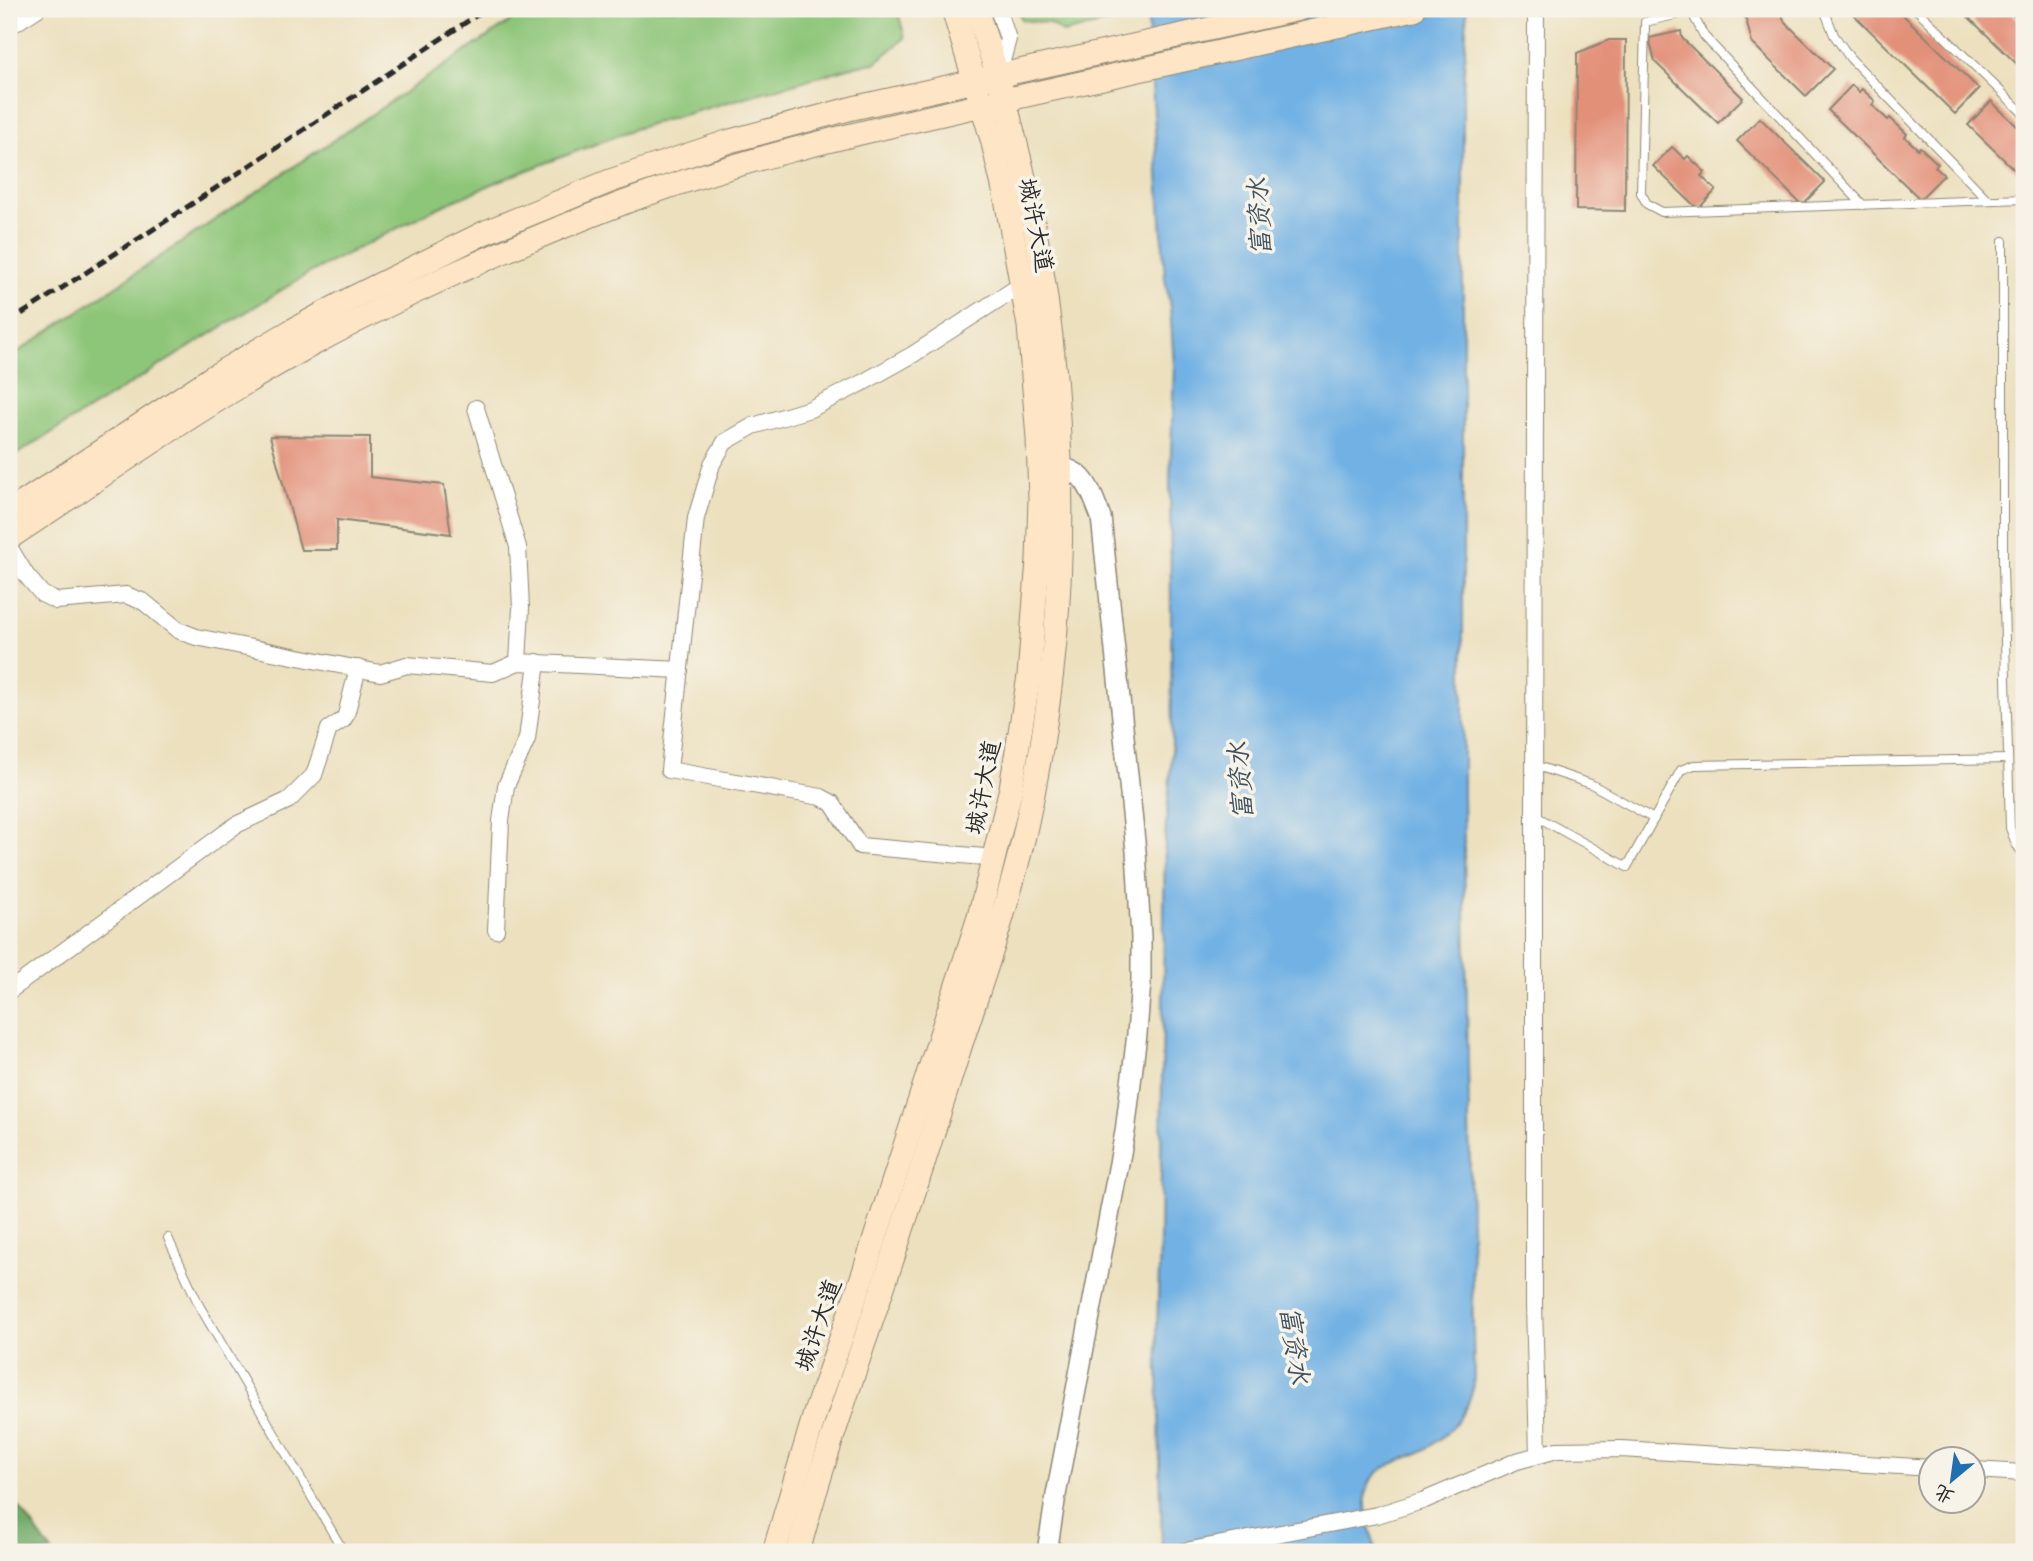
<svg xmlns="http://www.w3.org/2000/svg" width="2033" height="1561" font-family="'Gochi Hand','LXGW WenKai TC',sans-serif">
<style>
.green{fill:#8ec679;stroke:#5c7852;stroke-width:2}
.forest{fill:#72ab69;stroke:#4e6b4a;stroke-width:2}
.water{fill:#71b1e4;stroke:#4e6e88;stroke-width:2}
.building{fill:#e39079}
.lines{fill:none;stroke-linecap:round;stroke-linejoin:round}
.service-casing{stroke:#8c8674;stroke-width:10}
.minor-casing{stroke:#8c8674;stroke-width:18}
.tertiary-casing{stroke:#8c8674;stroke-width:22}
.secondary-casing{stroke:#8c8674;stroke-width:25}
.service{stroke:#fff;stroke-width:8}
.minor{stroke:#fff;stroke-width:16}
.tertiary{stroke:#fff;stroke-width:19}
.secondary{stroke:#fde5c5;stroke-width:23}
.rail{stroke:#2b2b2b;stroke-width:5;stroke-dasharray:10 5;stroke-linecap:butt}
.labels{text-anchor:middle;stroke-width:7;stroke-linejoin:round;paint-order:stroke}
.street-label{font-size:24px;fill:#2b2b2b;stroke:#f7f3e8}
.water-label{font-size:26px;font-style:italic;fill:#405362;stroke:#f7f3e8}
</style>
<rect width="100%" height="100%" fill="#f7f3e8"/>
<filter id="ink" filterUnits="userSpaceOnUse"><feTurbulence type="fractalNoise" baseFrequency=".0143" numOctaves="2"/><feDisplacementMap in="SourceGraphic" scale="14" xChannelSelector="R" yChannelSelector="G"/><feConvolveMatrix kernelMatrix="1 2 1 2 8 2 1 2 1" color-interpolation-filters="sRGB"/></filter>
<filter id="wash" filterUnits="userSpaceOnUse"><feTurbulence type="fractalNoise" baseFrequency=".00686" numOctaves="4" result="noise"/><feDisplacementMap in="SourceGraphic" scale="28" xChannelSelector="R" yChannelSelector="G"/><feGaussianBlur stdDeviation="1.57" result="paint"/><feColorMatrix in="noise" values="0 0 0 0 0 0 0 0 0 0 0 0 0 0 0 0 0 1.4 0 .05"/><feComposite in="paint" operator="in"/></filter>
<g filter="url(#wash)">
<rect width="100%" height="100%" fill="#ece0be"/>
<g class="green">
<polygon points="529,9 897,9 905,38 875,63 859,65 637,128 499,181 435,209 309,273 9,459 9,358"/>
<polygon points="1018,9 1147,9 1147,13 1063,33 1049,23 1022,20"/>
</g>
<polygon class="forest" points="9,1493 52,1552 9,1552"/>
<path class="water" d="M 1147,9 L 1467,9 L 1463,93 L 1463,796 L 1474,1385 C 1468,1413 1448,1437 1422,1451 C 1403,1461 1374,1465 1367,1489 C 1362,1508 1372,1533 1376,1552 L 1162,1552 L 1157,1328 L 1160,1241 L 1165,838 L 1172,753 L 1170,482 L 1174,365 L 1170,307 L 1165,279 Z"/>
<g id="blocks">
<g class="building">
<polygon points="1771,9 1781,9 1784,21 1833,69 1806,96 1752,43 1745,15"/>
<polygon points="1852,9 1897,9 1979,89 1955,114 1855,16"/>
<polygon points="1960,9 2007,9 2024,26 2024,71"/>
<polygon points="1681,31 1682,38 1743,98 1718,123 1655,62 1649,38"/>
<polygon points="1609,40 1626,40 1625,211 1576,210 1577,53"/>
<polygon points="1852,85 1859,92 1862,89 1875,101 1872,105 1888,120 1890,118 1907,134 1905,137 1918,149 1920,147 1938,164 1935,167 1944,175 1920,199 1828,110"/>
<polygon points="1991,101 2024,133 2024,179 1968,125"/>
<polygon points="1760,118 1825,182 1802,205 1737,141"/>
<polygon points="1672,147 1685,159 1688,156 1705,172 1701,176 1716,190 1698,209 1653,166"/>
<polygon points="270,436 370,437 370,477 444,485 451,534 337,520 337,550 301,550"/>
</g>
</g>
</g>
<g filter="url(#ink)">
<use href="#blocks" fill-opacity="0" stroke="#8c8674" stroke-width="2"/>
<g class="lines">
<g class="service-casing">
<g id="service">
<polyline points="1701,9 1645,22 1641,193 1647,204 1662,212 2024,199"/>
<polyline points="1824,9 1834,35 1850,58 1988,200"/>
<polyline points="1916,9 2024,114"/>
<polyline points="1691,11 1704,36 1863,205"/>
<polyline points="2003,241 2003,566 2010,828 2016,844 2024,855"/>
<polyline points="1534,765 1591,784 1654,819"/>
<polyline points="1534,815 1627,867 1681,770 1694,765 2008,759"/>
<polyline points="168,1238 200,1307 344,1552"/>
</g>
</g>
<g class="minor-casing">
<g id="minor">
<polyline points="1536,9 1534,815 1534,1304 1538,1455"/>
<polyline points="9,27 37,9"/>
<polyline points="998,76 1008,39 998,9"/>
<polyline points="476,408 518,547 521,608 518,662"/>
<polyline points="9,547 26,575 42,594 56,601 126,595 144,602 178,630 196,637 380,673 407,665 493,673 518,662 680,670"/>
<polyline points="995,858 860,846 832,803 821,797 669,770 696,518 712,464 725,442 753,426 810,409 862,383 912,355 1021,285"/>
<polyline points="496,930 501,821 506,786 527,739 537,662"/>
<polyline points="9,991 236,825 289,800 314,775 329,729 343,720 346,715 358,668"/>
<polyline points="1974,1470 2024,1473"/>
<polyline points="1180,1552 1377,1515 1425,1500 1517,1461 1557,1450 1621,1449 1932,1468"/>
</g>
</g>
<g class="tertiary-casing">
<path id="tertiary" d="M 1045,467 C 1084,464 1089,487 1101,517 L 1136,851 L 1141,937 L 1141,981 L 1137,1034 L 1125,1132 L 1056,1495 L 1047,1552"/>
</g>
<g class="secondary-casing">
<g id="secondary">
<polyline points="9,512 211,378 291,331 350,299 486,232 610,181 730,141 853,108 1299,9"/>
<path d="M 9,538 C 106,474 202,405 304,349 C 404,294 509,247 615,206 C 734,160 858,133 982,105 C 1126,72 1270,41 1414,9"/>
<polyline points="774,1552 816,1410 864,1272 979,917 1011,788 1029,676 1038,560 1040,499 1038,439 1029,326 1006,199 992,139 953,9"/>
<path d="M 798,1552 C 823,1459 855,1370 886,1278 C 911,1203 935,1126 959,1050 C 982,979 1007,909 1024,836 C 1087,561 1068,274 976,9"/>
</g>
</g>
<use href="#service" class="service"/>
<use href="#minor" class="minor"/>
<use href="#tertiary" class="tertiary"/>
<use href="#secondary" class="secondary"/>
<polyline class="rail" points="9,322 163,223 486,9"/>
</g>
</g>
<g class="labels">
<g class="street-label">
<text transform="translate(1036 225) rotate(79)" y="8">城许大道</text>
<text transform="translate(983 787) rotate(-79)" y="8">城许大道</text>
<text transform="translate(818 1325) rotate(-71)" y="8">城许大道</text>
</g>
<g class="water-label">
<text transform="translate(1259 217) rotate(-93)" y="9">富资水</text>
<text transform="translate(1240 781) rotate(-94)" y="9">富资水</text>
<text transform="translate(1295 1345) rotate(82)" y="9">富资水</text>
</g>
</g>
<rect width="2033" height="1561" fill="none" stroke="#f7f3e8" stroke-width="35"/>
<g transform="translate(1952 1480) rotate(209)"><circle r="33" fill="#f7f3e8" stroke="#a5a39c" stroke-width="2"/>
<path d="M0-5L12 26L0 18L-12 26Z" fill="#1f6fb2"/>
<text y="-10" font-size="19" font-weight="bold" text-anchor="middle" fill="#2b2b2b">北</text>
</g>
</svg>
